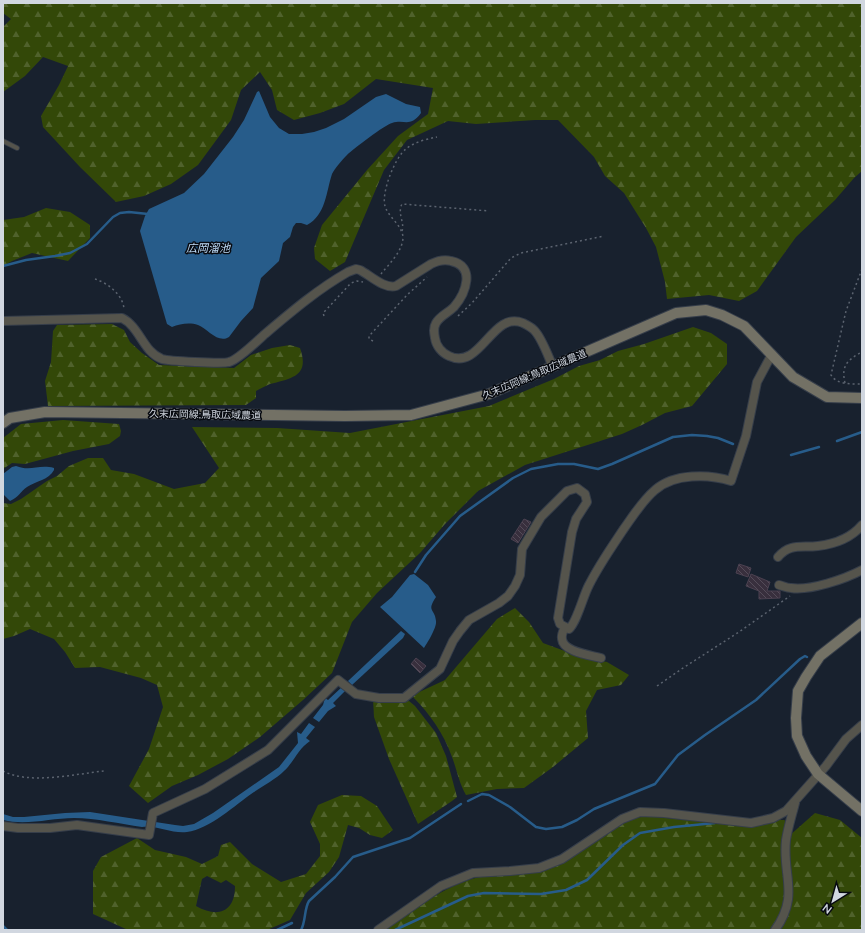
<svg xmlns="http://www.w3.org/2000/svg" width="865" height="933" font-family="'Nunito Sans','Noto Sans JP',sans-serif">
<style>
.forest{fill:url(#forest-firs);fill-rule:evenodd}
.water{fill:#275c8a}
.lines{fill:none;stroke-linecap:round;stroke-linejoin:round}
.stream{stroke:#275c8a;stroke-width:2.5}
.building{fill:url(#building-back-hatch);stroke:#4b4150}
.lane-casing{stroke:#363e4a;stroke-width:5.5}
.street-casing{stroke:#363e4a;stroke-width:10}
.secondary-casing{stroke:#363e4a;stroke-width:12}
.path{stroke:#5b636f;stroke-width:1.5;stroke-dasharray:2 3;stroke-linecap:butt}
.lane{stroke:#55544c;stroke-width:4}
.street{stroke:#55544c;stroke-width:8}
.secondary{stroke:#737165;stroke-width:10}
.labels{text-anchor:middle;stroke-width:3;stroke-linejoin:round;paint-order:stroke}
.street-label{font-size:10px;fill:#d1d7e0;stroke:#070a10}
.water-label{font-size:11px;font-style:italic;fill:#c0ddf9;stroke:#070a10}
</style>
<defs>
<pattern id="forest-firs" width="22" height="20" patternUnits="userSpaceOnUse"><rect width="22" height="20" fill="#334808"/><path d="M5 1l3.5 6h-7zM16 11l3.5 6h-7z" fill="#50622c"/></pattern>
<pattern id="building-back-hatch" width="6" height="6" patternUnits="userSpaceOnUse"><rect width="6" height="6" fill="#382f3d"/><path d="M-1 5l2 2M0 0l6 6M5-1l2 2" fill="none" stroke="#544c59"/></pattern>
</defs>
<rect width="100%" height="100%" fill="#18212e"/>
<g class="forest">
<polygon points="3,3 862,3 862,171 854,178 835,200 796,237 757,291 739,301 709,295 667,299 665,282 656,247 646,228 624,193 605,176 594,157 558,120 535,120 476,124 448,121 407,140 384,170 345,262 330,271 315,259 314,248 322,225 367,170 398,136 428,114 433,88 376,79 344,104 320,113 294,120 277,110 272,90 260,72 241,90 231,120 198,165 171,184 144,196 116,202 80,167 43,127 41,116 59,85 68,66 43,57 25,76 3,92 3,27 11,19 3,13"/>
<polygon points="46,208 70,212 90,225 90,238 68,261 32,253 12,261 3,266 3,220 24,217"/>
<path d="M 112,324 L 124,330 L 130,342 L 142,353 L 159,365 L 234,368 L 251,355 L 272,348 L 290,345 L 300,348 C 310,376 292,378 270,384 C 265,386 260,389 256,391 L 256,398 L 246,405 L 48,406 L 45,381 L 51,362 L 53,331 L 57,325 Z"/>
<polygon points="693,327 711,333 727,344 727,364 692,406 665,413 642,425 622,434 525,465 478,491 445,524 420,553 377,593 352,622 332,673 303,700 260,737 228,759 198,775 172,786 148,803 129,786 149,749 163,707 157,685 141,678 100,667 75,668 65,652 54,639 30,629 14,636 3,639 3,503 11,504 21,499 47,481 57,476 69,466 88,458 103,458 111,470 134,474 174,489 205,483 219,468 192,427 277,428 350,433 489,406 554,379 579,366 600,360 618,351 644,344"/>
<polygon points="63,420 119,424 121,431 120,436 109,444 73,451 25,464 12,463 3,469 3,438 21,424"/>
<path d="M 515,608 L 529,622 L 543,643 L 581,657 L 607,662 L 629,675 L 621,685 L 597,690 L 586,711 L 588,738 L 553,767 L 524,788 L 497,789 L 466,795 C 459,783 457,770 452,757 C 444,734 430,714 413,697 L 415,694 L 445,680 L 497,619 Z"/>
<polygon points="373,699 409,701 415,706 436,733 446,756 457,797 452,801 418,824 389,759 374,717"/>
<path d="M 342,795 L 361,796 L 377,806 L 393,830 L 382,838 L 370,835 L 359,828 L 348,825 L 339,857 L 329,872 L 306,893 L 290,920 L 267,930 L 128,930 L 93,914 L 93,871 L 101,857 L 137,838 L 155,850 L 186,857 L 202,864 L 218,856 L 221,845 L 230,842 L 252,864 L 281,882 L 306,874 L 320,856 L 320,844 L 310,822 L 318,805 ZM 207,876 L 221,883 L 226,880 L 235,886 C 235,913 217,918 196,906 L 202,879 Z"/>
<polygon points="815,813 840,820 862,838 862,930 779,930 789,869 789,836"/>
<path d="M 645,816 L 747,826 L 779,820 L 784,820 L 786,821 L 784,862 L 785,906 L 772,930 L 384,930 C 416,909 449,881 489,875 C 508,871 530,876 549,869 C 576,859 597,837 621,823 C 628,820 637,818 645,816 Z"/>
</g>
<g class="water">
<path d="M 259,91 L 270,117 L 279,128 L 289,134 L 302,134 L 314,132 L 326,128 L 344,119 L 376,97 L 386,94 L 406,104 L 420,107 L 421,113 C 410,128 405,119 392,123 C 386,124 352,150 347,155 C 342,160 335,168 332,174 C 326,192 326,215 307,225 L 301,223 L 296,223 L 293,227 L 290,237 L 283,243 L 279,261 L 261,278 L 253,308 L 241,321 L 229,337 C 218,344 208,329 198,325 C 189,322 180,324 172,327 L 167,324 L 140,231 L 145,216 L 149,209 L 184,193 L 204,174 L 233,137 L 244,120 L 257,92 Z"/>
<path d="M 16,466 C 31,472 38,464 54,468 L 54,470 C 49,480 36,481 27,487 C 20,492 20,496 10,501 L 3,494 L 3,474 L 12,467 Z"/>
<path d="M 414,574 L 428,585 L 436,597 C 426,612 435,608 436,621 C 437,627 428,642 424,648 L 380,607 L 392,597 L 410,575 Z"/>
<polygon points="401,631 405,634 403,638 352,685 348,681"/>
<polygon points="342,687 346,690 333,703 336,706 328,711 319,722 313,718 323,705 325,698 328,700"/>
<path d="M 309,723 L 315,727 L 306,738 L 310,741 C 298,749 294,762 284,771 C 276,779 264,785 254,792 C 235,805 210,829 187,832 C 172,834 157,825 142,827 C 120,824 96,818 74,818 C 51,818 26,826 3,820 L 3,814 L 13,817 L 24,817 L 65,813 L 90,812 L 175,825 L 183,826 L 194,824 L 213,813 L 279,767 L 298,743 L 297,732 L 301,734 Z"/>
</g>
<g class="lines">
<g class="stream">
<polyline points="3,266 26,260 55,256 70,253 87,244 113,217 120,213 129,212 148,214"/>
<polyline points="837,441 862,432"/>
<polyline points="791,455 819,447"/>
<polyline points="415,572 426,555 460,516 513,478 531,469 558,464 574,464 598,469 612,464 673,437 692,435 707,436 718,438 733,444"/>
<polyline points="468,801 482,794 489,795 510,807 536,827 546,829 562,827 577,820 594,809 655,784 678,755 705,735 756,700 800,659 805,656 807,657"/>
<polyline points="3,926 7,930"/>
<polyline points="277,930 292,923"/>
<path d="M 301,930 C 306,921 304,909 309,901 L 335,877 L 353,857 L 410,838 L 461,804"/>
<polyline points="395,930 468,896 484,893 541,894 566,890 587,880 623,845 640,833 674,827 715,823"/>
</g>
</g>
<g class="building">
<polygon points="524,519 531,522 518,543 511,539"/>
<polygon points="739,564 751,568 748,577 736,573"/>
<polygon points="751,574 770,582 767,591 780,591 780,598 759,599 759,591 746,586"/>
<polygon points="416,658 426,666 420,673 411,664"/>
</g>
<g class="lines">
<g class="lane-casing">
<polyline id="lane" points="3,141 17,148"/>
</g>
<g class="street-casing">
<g id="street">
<path d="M 3,321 L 122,318 C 140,327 143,352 162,359 C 168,361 222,364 229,362 C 238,360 257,341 265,334 C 291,312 318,289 348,272 L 356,269 L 360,270 C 371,276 384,289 396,286 L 431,264 C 437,261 444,259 451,261 C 476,266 466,293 454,307 C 448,313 440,316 436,323 C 433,328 434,333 435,338 C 436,346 442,353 449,356 C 481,371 492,310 523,323 C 527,325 531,327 534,330 C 542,338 548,356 553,367"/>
<path d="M 778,557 C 790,543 801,548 818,546 C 834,544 851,538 862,525"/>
<path d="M 779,585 C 783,586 787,588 791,588 C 810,591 845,579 862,570"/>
<path d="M 565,627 C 563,631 561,635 562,639 C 563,652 590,655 601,658"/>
<path d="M 3,826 L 18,828 L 50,828 L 77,825 L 149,835 L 153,813 L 205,789 L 268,750 L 338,680 L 356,694 L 379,698 L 404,698 L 440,669 L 453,641 L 460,631 L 469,620 L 499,603 L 508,596 L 515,586 L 520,575 L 522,549 L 541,517 L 567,491 L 577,488 L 585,494 L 587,502 L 576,519 L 572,532 L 558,618 L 560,624 L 569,629 C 577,622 583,596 589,585 C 599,565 611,548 623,530 C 633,516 642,501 655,490 C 674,473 709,474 731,481 L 746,436 L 757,382 L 772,354"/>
<polyline points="378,930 441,886 473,873 510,871 539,868 562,859 622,819 640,812 664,813 751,823 773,818 786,811 826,766 846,739 862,725"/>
<path d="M 775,930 C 800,895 782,876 786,840 C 788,827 792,815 795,803"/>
</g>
</g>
<g class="secondary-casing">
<g id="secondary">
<polyline points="3,423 10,418 45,412 345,416 411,415 489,394 676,313 706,310 722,315 744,326 793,377 827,397 862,398"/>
<polyline points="862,623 820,656 806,677 798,691 796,718 797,736 806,756 818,774 862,811"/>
</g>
</g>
<g class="path">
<path d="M 402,231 C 405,223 397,213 402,204 L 489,211"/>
<path d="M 862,269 L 846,311 L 831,375 C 837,385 852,384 862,384"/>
<path d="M 381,274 C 389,264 403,251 403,237 C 402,225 388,217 385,206 C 381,193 395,157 406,149 C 414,142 427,139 437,137"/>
<path d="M 95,279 C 108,283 123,295 124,309"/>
<polyline points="324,316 323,313 326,310 351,283 357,281 363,282"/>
<polyline points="458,316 472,303 511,258 521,253 604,236"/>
<polyline points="373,341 369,339 369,336 407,295 427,277"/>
<path d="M 845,383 C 841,366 847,360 862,352"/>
<polyline points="657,686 683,668 739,632 790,596"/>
<path d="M 3,771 C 29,785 75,774 104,771"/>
</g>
<use href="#lane" class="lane"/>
<use href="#street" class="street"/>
<use href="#secondary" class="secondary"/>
</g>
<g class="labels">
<g class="street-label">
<text transform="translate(534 374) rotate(-23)" y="4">久末広岡線;鳥取広域農道</text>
<text transform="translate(205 414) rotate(1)" y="4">久末広岡線;鳥取広域農道</text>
</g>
<g class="water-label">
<text x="208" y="252">広岡溜池</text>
</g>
</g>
<rect width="865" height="933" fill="none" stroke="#d1d7e0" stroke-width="8"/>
<g transform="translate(833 901) rotate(217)" stroke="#070a10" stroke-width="3" paint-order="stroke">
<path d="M0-3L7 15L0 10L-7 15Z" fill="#d1d7e0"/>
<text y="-6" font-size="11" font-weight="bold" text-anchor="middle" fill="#d1d7e0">N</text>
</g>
</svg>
